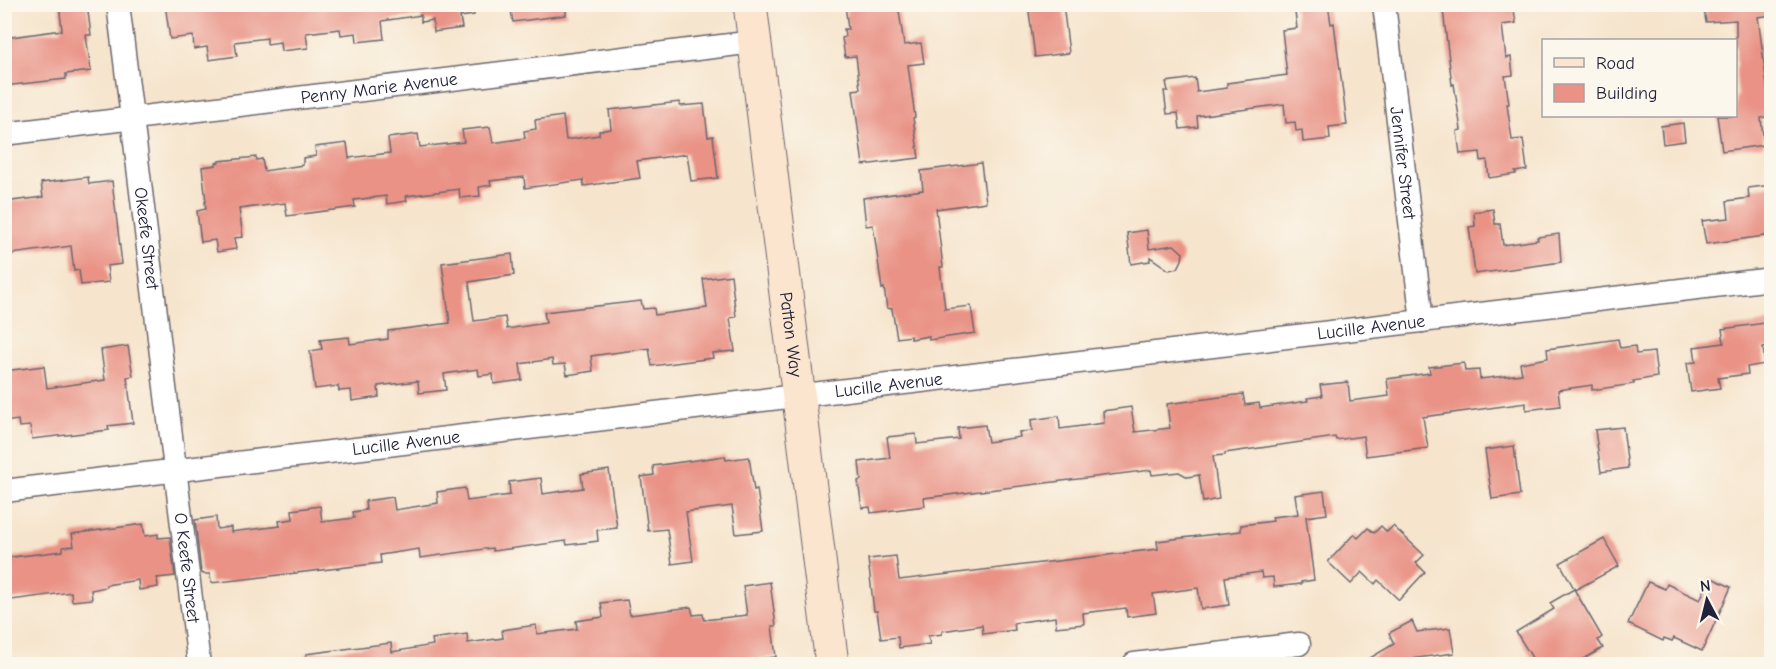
<svg xmlns="http://www.w3.org/2000/svg" width="1776" height="669" font-family="'Comic Neue',sans-serif">
<style>
.building{fill:#e99285}
.lines{fill:none;stroke-linecap:round;stroke-linejoin:round}
.street-casing{stroke:#6c666e;stroke-width:25}
.secondary-casing{stroke:#6c666e;stroke-width:35}
.street{stroke:#fff;stroke-width:22}
.secondary{stroke:#fbe5cf;stroke-width:33}
.labels{text-anchor:middle;stroke-width:6;stroke-linejoin:round;paint-order:stroke}
.street-label{font-size:18px;fill:#22223b;stroke:#fbf7ec}
</style>
<rect width="100%" height="100%" fill="#fbf7ec"/>
<filter id="ink" filterUnits="userSpaceOnUse"><feTurbulence type="fractalNoise" baseFrequency=".0167" numOctaves="2"/><feDisplacementMap in="SourceGraphic" scale="12" xChannelSelector="R" yChannelSelector="G"/><feConvolveMatrix kernelMatrix="1 2 1 2 8 2 1 2 1" color-interpolation-filters="sRGB"/></filter>
<filter id="wash" filterUnits="userSpaceOnUse"><feTurbulence type="fractalNoise" baseFrequency=".008" numOctaves="4" result="noise"/><feDisplacementMap in="SourceGraphic" scale="24" xChannelSelector="R" yChannelSelector="G"/><feGaussianBlur stdDeviation="1.35" result="paint"/><feColorMatrix in="noise" values="0 0 0 0 0 0 0 0 0 0 0 0 0 0 0 0 0 1.4 0 .05"/><feComposite in="paint" operator="in"/></filter>
<g filter="url(#wash)">
<rect width="100%" height="100%" fill="#f6e4cc"/>
<g id="blocks">
<g class="building">
<polygon points="59,4 87,4 91,35 86,35 91,71 66,74 66,79 4,86 4,38 62,30"/>
<polygon points="165,4 473,4 474,15 460,17 462,28 434,32 433,20 421,22 421,15 382,21 384,39 357,42 356,33 341,35 340,29 306,33 308,48 281,51 280,42 267,44 267,38 235,42 237,56 209,60 207,47 194,49 193,36 170,39"/>
<polygon points="510,4 566,4 566,15 513,22"/>
<polygon points="845,4 898,4 904,45 921,43 924,63 908,65 915,117 913,118 919,158 863,165 853,90 860,89 856,56 845,57 842,38 845,37 844,29 848,29"/>
<polygon points="1028,4 1063,4 1069,53 1035,57"/>
<polygon points="1294,4 1328,4 1331,24 1334,23 1347,125 1329,127 1330,139 1303,142 1302,130 1296,131 1295,122 1286,123 1284,104 1197,116 1198,127 1180,129 1178,113 1167,114 1164,91 1168,91 1166,82 1195,78 1197,92 1227,88 1227,83 1287,75 1282,30 1297,28"/>
<polygon points="1483,4 1513,4 1516,23 1502,25 1506,58 1511,57 1513,75 1505,76 1509,104 1507,104 1512,140 1523,139 1527,170 1515,172 1516,174 1489,178 1487,160 1481,161 1480,152 1460,154 1457,131 1461,130 1454,84 1452,85 1443,10"/>
<polygon points="1703,4 1772,4 1772,15 1758,17 1771,116 1761,118 1764,145 1722,151 1717,116 1736,116 1736,96 1738,96 1736,76 1736,20 1706,22"/>
<polygon points="680,102 680,106 704,104 708,137 713,136 718,178 691,181 687,154 637,161 640,178 584,186 583,180 525,188 524,177 490,181 491,185 479,187 480,196 460,198 459,189 406,196 407,201 387,204 386,196 354,200 355,207 287,216 285,203 239,209 243,237 234,238 236,249 217,252 215,240 201,242 197,211 206,209 205,202 206,202 202,167 216,165 216,163 219,162 219,161 256,157 257,160 262,159 264,171 303,165 303,158 316,156 315,147 347,143 349,158 390,153 388,138 418,134 420,147 464,142 462,130 490,127 493,143 525,138 524,131 536,129 535,120 563,116 566,140 599,135 599,131 611,129 609,110"/>
<polygon points="1683,123 1685,141 1663,144 1661,126"/>
<polygon points="981,163 986,202 936,209 943,267 940,267 945,309 971,306 975,333 929,340 929,336 911,339 911,336 897,338 892,309 887,308 884,288 882,289 873,225 866,226 863,198 923,190 921,171"/>
<polygon points="88,177 89,184 112,181 122,264 107,266 109,282 81,285 79,270 74,271 71,246 4,255 4,202 43,197 41,183"/>
<polygon points="1772,185 1772,235 1706,244 1702,221 1729,218 1727,201 1749,198 1748,188"/>
<polygon points="1493,209 1495,224 1500,224 1503,245 1538,240 1537,237 1559,234 1561,262 1475,274 1469,227 1475,226 1474,212"/>
<polygon points="1147,230 1149,249 1174,245 1183,253 1182,260 1178,268 1169,270 1150,257 1150,261 1131,264 1127,233"/>
<polygon points="512,254 514,275 469,282 474,321 505,317 507,329 546,323 544,312 641,301 643,309 654,308 655,315 707,308 703,279 731,275 736,317 730,318 735,351 712,353 713,358 652,366 649,348 591,356 593,371 567,375 565,364 553,365 552,359 520,364 522,380 494,384 493,374 479,376 478,369 444,374 446,390 419,393 418,381 378,386 379,397 352,401 351,390 339,391 338,386 315,389 310,351 322,349 320,340 349,337 350,344 388,339 388,331 450,323 442,263"/>
<polygon points="1772,322 1772,347 1763,348 1765,364 1747,367 1748,374 1718,378 1720,388 1691,392 1687,363 1696,362 1694,347 1724,343 1722,329"/>
<polygon points="1618,339 1620,348 1635,346 1636,354 1654,352 1657,377 1633,381 1634,384 1592,390 1592,385 1558,390 1560,406 1526,410 1526,403 1423,417 1428,448 1366,456 1363,436 1336,440 1335,437 1225,453 1225,455 1213,456 1219,499 1203,502 1199,475 1188,477 1179,472 1152,475 1151,470 924,498 925,506 871,513 870,507 862,508 858,481 861,480 859,462 890,458 887,437 916,434 917,444 959,439 958,428 985,425 988,442 1020,437 1019,432 1032,431 1031,420 1059,416 1060,429 1104,423 1103,411 1131,407 1135,432 1170,428 1167,404 1243,394 1245,405 1259,403 1260,408 1308,401 1307,398 1322,396 1320,385 1348,382 1350,401 1389,396 1387,379 1430,373 1429,367 1464,363 1465,371 1479,370 1480,379 1522,374 1520,363 1548,358 1547,349"/>
<polygon points="128,346 133,376 127,377 133,423 108,426 109,430 32,439 30,426 19,427 18,420 4,422 4,371 44,366 47,388 105,380 101,350"/>
<polygon points="1623,427 1628,468 1601,472 1595,430"/>
<polygon points="1514,446 1520,495 1492,499 1485,450"/>
<polygon points="725,456 726,460 749,457 754,490 757,489 763,531 736,534 732,506 686,512 693,561 672,564 667,529 648,531 641,477 654,475 653,466"/>
<polygon points="609,470 617,528 597,530 598,541 567,545 566,541 493,551 492,548 420,558 419,549 380,555 381,563 211,583 210,574 203,574 201,572 195,520 216,517 217,529 231,527 231,532 280,526 279,521 293,519 292,510 320,506 322,522 354,518 353,512 366,510 365,501 393,497 395,510 438,503 437,492 465,488 467,501 510,495 509,482 541,478 543,494 583,488 581,474"/>
<polygon points="1324,491 1327,514 1306,517 1314,580 1301,582 1301,584 1274,587 1273,577 1262,578 1261,572 1225,577 1229,605 1201,609 1198,588 1153,594 1156,613 1127,617 1126,608 1083,613 1084,624 1056,627 1055,617 1014,623 1015,630 983,634 982,625 942,631 942,634 928,636 930,644 899,648 898,637 881,639 877,611 874,611 868,559 896,556 899,580 1158,549 1157,541 1241,531 1241,525 1273,521 1272,517 1298,514 1295,495"/>
<polygon points="143,524 145,536 158,534 158,538 170,537 175,576 157,578 158,587 139,590 138,580 106,585 106,587 91,590 92,599 72,601 71,592 4,601 4,558 63,551 63,547 74,546 72,534"/>
<polygon points="1381,526 1387,532 1393,526 1424,555 1416,563 1425,572 1399,600 1378,580 1375,584 1362,572 1351,584 1328,562 1354,534 1358,538 1368,528 1374,533"/>
<polygon points="1604,539 1619,566 1575,590 1560,563"/>
<polygon points="1710,577 1731,587 1702,651 1674,638 1672,641 1664,638 1663,641 1628,624 1648,582 1665,589 1667,584 1700,600"/>
<polygon points="770,582 776,626 772,626 776,657 752,660 752,664 714,664 714,658 673,663 674,664 307,664 306,654 391,643 392,652 433,645 432,639 467,634 468,643 503,638 502,630 536,625 537,634 577,629 576,621 603,617 601,603 627,600 630,615 691,607 693,615 703,614 704,620 747,615 743,586"/>
<polygon points="1574,589 1602,637 1598,640 1603,648 1575,664 1536,664 1516,632 1554,609 1550,603"/>
<polygon points="1412,621 1417,632 1450,628 1454,653 1409,659 1411,664 1360,664 1394,644 1389,633"/>
</g>
</g>
</g>
<g filter="url(#ink)">
<use href="#blocks" fill-opacity="0" stroke="#6c666e" stroke-width="1.5"/>
<g class="lines">
<g class="street-casing">
<g id="street">
<path id="s1" d="M 118,4 L 199,664"/>
<path id="s2" d="M 1384,4 L 1422,321"/>
<path id="s3" d="M 4,134 L 754,42"/>
<path id="s4" d="M 4,491 L 1772,279"/>
<polyline points="1134,664 1299,644"/>
</g>
</g>
<g class="secondary-casing">
<g id="secondary">
<path id="s5" d="M 750,4 L 832,664"/>
</g>
</g>
<use href="#street" class="street"/>
<use href="#secondary" class="secondary"/>
</g>
</g>
<g class="labels">
<g class="street-label">
<text dy="6" stroke="none"><textPath href="#s3" startOffset="378">Penny Marie Avenue</textPath></text>
<text dy="6" stroke="none"><textPath href="#s2" startOffset="160">Jennifer Street</textPath></text>
<text dy="6" stroke="none"><textPath href="#s1" startOffset="236">Okeefe Street</textPath></text>
<text dy="6" stroke="none"><textPath href="#s4" startOffset="1377">Lucille Avenue</textPath></text>
<text dy="6" stroke="none"><textPath href="#s5" startOffset="333">Patton Way</textPath></text>
<text dy="6" stroke="none"><textPath href="#s4" startOffset="891">Lucille Avenue</textPath></text>
<text dy="6" stroke="none"><textPath href="#s4" startOffset="405">Lucille Avenue</textPath></text>
<text dy="6" stroke="none"><textPath href="#s1" startOffset="568">O Keefe Street</textPath></text>
</g>
</g>
<rect width="1776" height="669" fill="none" stroke="#fbf7ec" stroke-width="24"/>
<rect x="1542" y="39" width="195" height="78" fill="#fbf7ec" stroke="#a4a2a5" stroke-width="1.5"/>
<rect x="1554" y="58" width="30" height="9" fill="#fbe5cf" stroke="#a4a2a5" stroke-width="1.5"/>
<text x="1596" y="69" font-size="18" fill="#22223b">Road</text>
<rect x="1554" y="84" width="30" height="18" fill="#e99285" stroke="#a4a2a5" stroke-width="1.5"/>
<text x="1596" y="99" font-size="18" fill="#22223b">Building</text>
<g transform="translate(1707 600) rotate(353)" stroke="#fbf7ec" stroke-width="4.5" paint-order="stroke">
<path d="M0-4.5L10 22L0 15L-10 22Z" fill="#22223b"/>
<text y="-9" font-size="16" font-weight="bold" text-anchor="middle" fill="#22223b">N</text>
</g>
</svg>
